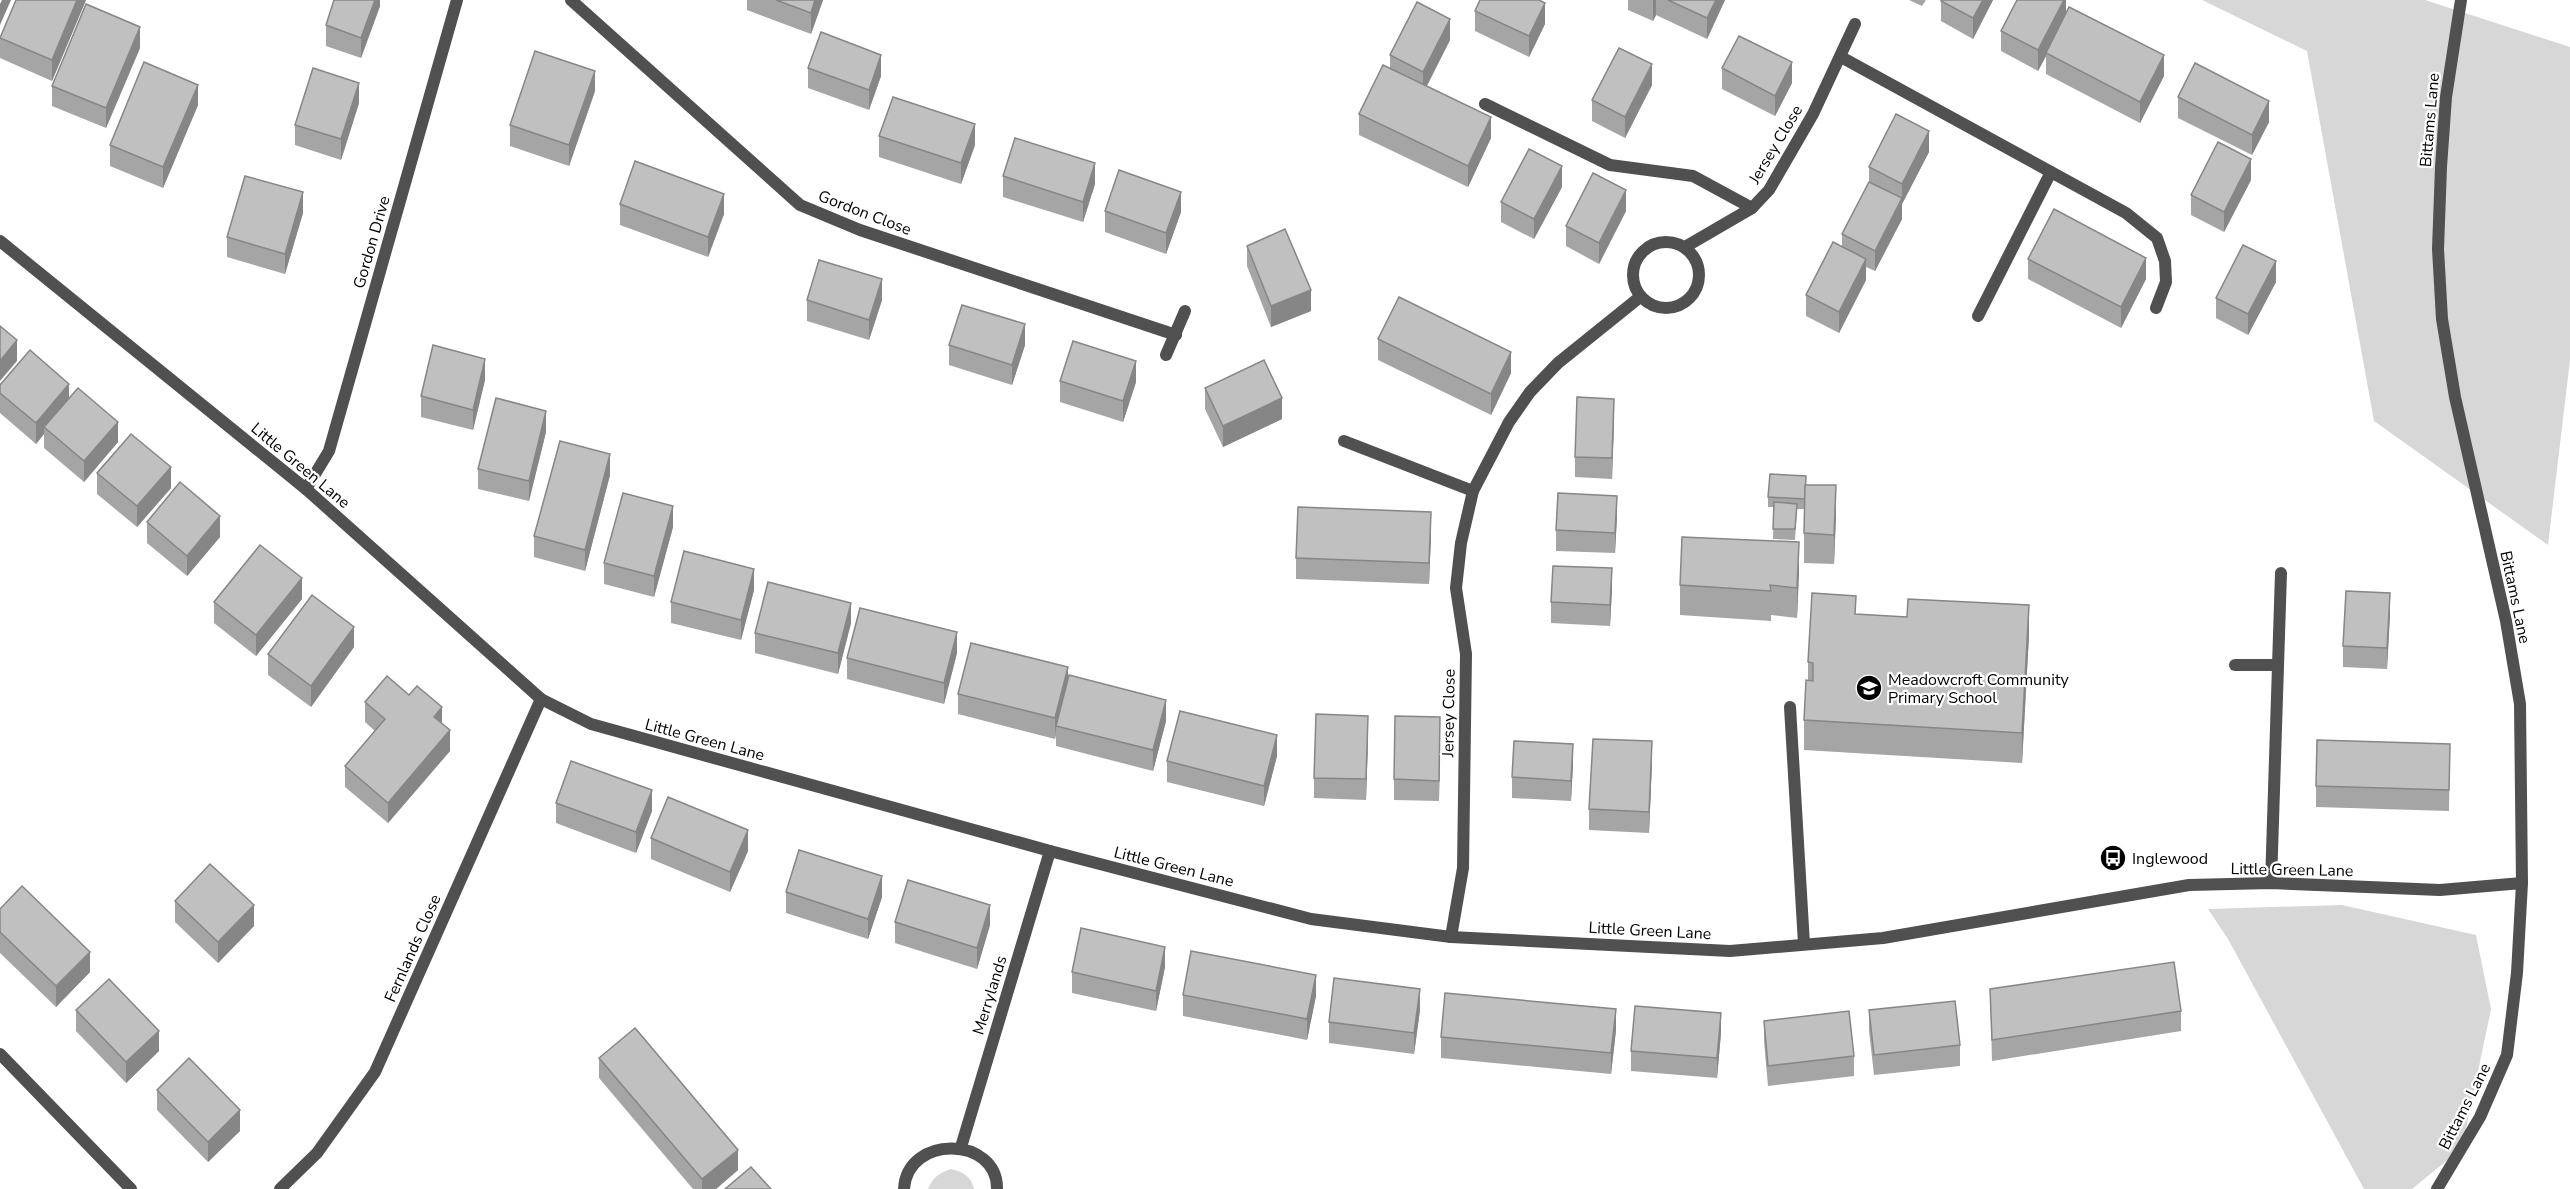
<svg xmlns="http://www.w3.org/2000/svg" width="2570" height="1189" font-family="'Nunito Sans',sans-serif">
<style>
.green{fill:#d7d7d7}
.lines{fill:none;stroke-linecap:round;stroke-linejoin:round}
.lane{stroke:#505050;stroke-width:12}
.street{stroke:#505050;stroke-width:12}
.wall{fill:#a5a5a5}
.shaded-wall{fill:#868686}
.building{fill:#c0c0c0;stroke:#868686;stroke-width:1.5}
.labels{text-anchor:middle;stroke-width:4.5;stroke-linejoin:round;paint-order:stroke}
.street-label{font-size:16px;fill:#000;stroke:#fff}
.poi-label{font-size:16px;fill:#000;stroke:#fff;text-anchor:start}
</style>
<rect width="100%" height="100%" fill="#fff"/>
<g class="green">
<polygon points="2202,0 2425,0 2570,47 2570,360 2548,545 2374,421 2307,51"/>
<polygon points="2342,905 2476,935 2491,1009 2462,1148 2412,1189 2364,1189 2228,939 2208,909"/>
<path d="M 951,1169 C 963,1172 971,1176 974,1189 L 928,1189 C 933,1177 939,1173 951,1169 Z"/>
</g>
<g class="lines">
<g class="lane">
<polyline points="1485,104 1610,165 1693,176 1752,208"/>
<polyline points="1166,355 1185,311"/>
<polyline points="1790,707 1804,944"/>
</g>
<g class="street">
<polyline points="571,0 800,205 860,230 1176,335"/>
<polyline points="1841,57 2126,213 2157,238 2165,261 2166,282 2156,308"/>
<polyline points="0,241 306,489 541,699 591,724 1050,851 1311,919 1451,937 1730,951 1883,938 2189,885 2271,883 2440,890 2522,883"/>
<circle cx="1666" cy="275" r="33"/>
<polyline points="1685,247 1752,208 1769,190 1813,114 1855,24"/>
<polyline points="1978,316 2051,172"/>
<polyline points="1344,441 1473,491"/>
<polyline points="306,489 329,451 457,0"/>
<polyline points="2235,665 2278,665"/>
<polyline points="2271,883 2281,573"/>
<polyline points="1451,937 1463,868 1466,654 1456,588 1461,543 1473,491 1509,422 1530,392 1558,363 1640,297"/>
<polyline points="0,1054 131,1189"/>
<polyline points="961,1147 1050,851"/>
<polyline points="280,1189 317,1153 375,1072 541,699"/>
<path d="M 904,1189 C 907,1134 998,1136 997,1189"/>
<polyline points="2437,1189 2480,1117 2507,1055 2517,973 2522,883 2520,704 2506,621 2455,397 2442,319 2438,249 2441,167 2446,97 2461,0"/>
</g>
</g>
<g class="wall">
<polygon points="86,0 52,81 0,58 0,38"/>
<polygon points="380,0 380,6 361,58 326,46 326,25"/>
<polygon points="747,0 823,0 811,34 747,10"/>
<polygon points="1628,0 1725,0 1707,39 1656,15 1653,21 1628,10"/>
<polygon points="1909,0 1926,0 1922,6"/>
<polygon points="1993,0 1973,39 1941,21 1941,1"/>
<polygon points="2066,0 2066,14 2164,76 2140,123 2046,74 2046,56 2038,71 2001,51 2001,31"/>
<polygon points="1475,11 1545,24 1529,57 1475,31"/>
<polygon points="1450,40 1427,86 1491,138 1468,187 1359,135 1359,114 1390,68 1390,55"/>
<polygon points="140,48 106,128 52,106 52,86"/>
<polygon points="808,68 881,76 869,110 808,88"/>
<polygon points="1722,68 1792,83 1775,116 1722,89"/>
<polygon points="1652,85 1625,138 1592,121 1592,100"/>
<polygon points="595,91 569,166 510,146 510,125"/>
<polygon points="2178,97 2269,122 2252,155 2178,118"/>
<polygon points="359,103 341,160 295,145 295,125"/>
<polygon points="198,105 163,188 110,166 110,145"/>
<polygon points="879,136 975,145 961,184 879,157"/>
<polygon points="1929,152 1902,204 1902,219 1875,271 1866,267 1866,280 1839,333 1806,316 1806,295 1842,247 1842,234 1869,183 1869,167"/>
<polygon points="1003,176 1095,184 1083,222 1003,197"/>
<polygon points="2251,180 2224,232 2191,215 2191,195"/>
<polygon points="1562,187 1534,239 1501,222 1501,202"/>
<polygon points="620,204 724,214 708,257 620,225"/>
<polygon points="1105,211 1181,212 1166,254 1105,232"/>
<polygon points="1626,211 1599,264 1566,246 1566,226"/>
<polygon points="303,213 285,274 227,257 227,237"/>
<polygon points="1247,246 1311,311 1271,327 1247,266"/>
<polygon points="2028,259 2146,279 2121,328 2028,279"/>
<polygon points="2276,282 2248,335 2216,318 2216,298"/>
<polygon points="807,300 882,300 869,340 807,321"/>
<polygon points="1378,339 1511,373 1491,415 1378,360"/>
<polygon points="949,345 1025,345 1012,385 949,365"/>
<polygon points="485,380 473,430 421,417 421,396"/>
<polygon points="1060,381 1136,382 1123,422 1060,402"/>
<polygon points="0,385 69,398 118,442 84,482 44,448 44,434 36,444 0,413"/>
<polygon points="1205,388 1282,419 1223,447 1205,409"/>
<polygon points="1614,420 1612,479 1575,477 1575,457"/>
<polygon points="546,432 529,501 478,489 478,469"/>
<polygon points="97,473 171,488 137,527 97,494"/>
<polygon points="610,475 585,571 534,557 534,536"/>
<polygon points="1806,485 1836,515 1834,564 1804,563 1804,509 1797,509 1795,540 1773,539 1774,507 1768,507 1768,497"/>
<polygon points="1617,516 1615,553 1556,551 1556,530"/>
<polygon points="147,522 220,537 187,576 147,543"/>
<polygon points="673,527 654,597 604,584 604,563"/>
<polygon points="1431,533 1429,584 1296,579 1296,558"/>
<polygon points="1799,572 1797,618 1771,615 1771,621 1680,615 1680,585"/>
<polygon points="1612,589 1610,626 1551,623 1551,602"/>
<polygon points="754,590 741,640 671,623 671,602"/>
<polygon points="302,599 256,656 214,623 214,602"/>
<polygon points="1856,614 2029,635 2022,763 1804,750 1804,720 1808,680 1808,662"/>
<polygon points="2390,614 2387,669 2343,667 2343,646"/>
<polygon points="851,623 838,674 755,653 755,633"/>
<polygon points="354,647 311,707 268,675 268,654"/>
<polygon points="957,653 944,704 847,679 847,658"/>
<polygon points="1068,680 1166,721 1153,771 1056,746 1056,735 1055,739 958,714 958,694"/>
<polygon points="365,702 442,724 450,751 388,823 345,787 345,766 375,731 365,722"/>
<polygon points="1368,736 1366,800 1314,798 1314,778"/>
<polygon points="1440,738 1439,801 1394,800 1394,779"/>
<polygon points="2450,744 2449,811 2316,807 2316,786"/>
<polygon points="1277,756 1264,806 1167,782 1167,761"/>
<polygon points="1652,762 1649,833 1589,830 1589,809"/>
<polygon points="1573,764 1571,801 1512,798 1512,777"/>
<polygon points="556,803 652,811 636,853 556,823"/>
<polygon points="651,838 748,851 730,892 651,859"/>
<polygon points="786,892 882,897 868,939 786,913"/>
<polygon points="175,901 254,926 218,963 175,922"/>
<polygon points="0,909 90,972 56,1007 0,953"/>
<polygon points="895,922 990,925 977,969 895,943"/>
<polygon points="1165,967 1156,1011 1072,993 1072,972"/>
<polygon points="1990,989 2181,1011 2181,1031 1992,1061"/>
<polygon points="1183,995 1316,996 1307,1040 1183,1016"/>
<polygon points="76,1010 159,1051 126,1083 76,1031"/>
<polygon points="1420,1010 1414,1054 1329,1043 1329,1022"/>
<polygon points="1869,1010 1960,1045 1960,1066 1874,1075 1869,1031"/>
<polygon points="1764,1021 1854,1056 1854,1076 1768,1086 1764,1041"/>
<polygon points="1616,1030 1611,1074 1441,1058 1441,1037"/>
<polygon points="1721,1033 1717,1078 1631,1071 1631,1051"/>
<polygon points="599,1058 738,1170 716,1189 693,1189 599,1078"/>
<polygon points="157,1090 240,1131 208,1162 157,1110"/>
</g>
<g class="shaded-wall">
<polygon points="2,0 11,0 0,25 0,4"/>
<polygon points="77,0 86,0 52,81 52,60"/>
<polygon points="375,0 380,0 380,6 361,58 361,38"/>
<polygon points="815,0 823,0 811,34 811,13"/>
<polygon points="1653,0 1656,0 1656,15 1653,21"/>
<polygon points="1716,0 1725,0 1707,39 1707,18"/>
<polygon points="1983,0 1993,0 1973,39 1973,18"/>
<polygon points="2064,0 2066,0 2066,16 2046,53 2046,56 2038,71 2038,50"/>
<polygon points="1545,3 1545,24 1529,57 1529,36"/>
<polygon points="1450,19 1450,40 1423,93 1423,72"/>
<polygon points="140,27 140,48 106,128 106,108"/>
<polygon points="881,55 881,76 869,110 869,90"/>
<polygon points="2164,55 2164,76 2140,123 2140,102"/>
<polygon points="1792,62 1792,83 1775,116 1775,96"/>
<polygon points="1652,64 1652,85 1625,138 1625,117"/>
<polygon points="595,71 595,91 569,166 569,145"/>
<polygon points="359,83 359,103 341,160 341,139"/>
<polygon points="198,85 198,105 163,188 163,167"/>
<polygon points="2269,101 2269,122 2252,155 2252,135"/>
<polygon points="1491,117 1491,138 1468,187 1468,166"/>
<polygon points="975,124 975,145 961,184 961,163"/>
<polygon points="1929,131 1929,152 1902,204 1902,219 1875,271 1875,251 1902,199 1902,184"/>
<polygon points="2251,159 2251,180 2224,232 2224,212"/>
<polygon points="1095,163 1095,184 1083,222 1083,202"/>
<polygon points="1562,166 1562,187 1534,239 1534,219"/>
<polygon points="1626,190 1626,211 1599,264 1599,243"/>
<polygon points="303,192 303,213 285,274 285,254"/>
<polygon points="1181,192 1181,212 1166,254 1166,233"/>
<polygon points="724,194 724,214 708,257 708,237"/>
<polygon points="2146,258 2146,279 2121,328 2121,307"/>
<polygon points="1866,259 1866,280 1839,333 1839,312"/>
<polygon points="2276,261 2276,282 2248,335 2248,314"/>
<polygon points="882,279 882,300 869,340 869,320"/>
<polygon points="1311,290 1311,311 1271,327 1271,306"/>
<polygon points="1025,324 1025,345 1012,385 1012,365"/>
<polygon points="17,340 17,361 0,381 0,361"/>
<polygon points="1511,352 1511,373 1491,415 1491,394"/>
<polygon points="485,359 485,380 473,430 473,410"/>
<polygon points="1136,361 1136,382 1123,422 1123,401"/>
<polygon points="69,384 69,405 44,427 44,434 36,444 36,423"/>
<polygon points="1282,398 1282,419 1223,447 1223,426"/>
<polygon points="1614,399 1614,420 1612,479 1612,458"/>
<polygon points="546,411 546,432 529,501 529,481"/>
<polygon points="118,422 118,442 84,482 84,461"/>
<polygon points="610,454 610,475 585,571 585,550"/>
<polygon points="171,467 171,488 137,527 137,506"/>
<polygon points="1836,485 1836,515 1834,564 1834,535"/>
<polygon points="1617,496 1617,516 1615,553 1615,533"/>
<polygon points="673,506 673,527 654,597 654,576"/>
<polygon points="1431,512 1431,533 1429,584 1429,563"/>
<polygon points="220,516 220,537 187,576 187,556"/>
<polygon points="1799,542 1799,572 1797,618 1797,588"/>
<polygon points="1612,568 1612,589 1610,626 1610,605"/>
<polygon points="754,569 754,590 741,640 741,620"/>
<polygon points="302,578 302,599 256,656 256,635"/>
<polygon points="2390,593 2390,614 2387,669 2387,648"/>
<polygon points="851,603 851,623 838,674 838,653"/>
<polygon points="2029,605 2029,635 2022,763 2022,733"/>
<polygon points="354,627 354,647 311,707 311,686"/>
<polygon points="957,632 957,653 944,704 944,683"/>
<polygon points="1068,667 1068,688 1056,726 1055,739 1055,718"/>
<polygon points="1166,700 1166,721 1153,771 1153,750"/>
<polygon points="442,707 442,728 434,717"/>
<polygon points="1368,716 1368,736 1366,800 1366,779"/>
<polygon points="1440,717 1440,738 1439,801 1439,781"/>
<polygon points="450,730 450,751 388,823 388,803"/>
<polygon points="1277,735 1277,756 1264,806 1264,786"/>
<polygon points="1652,741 1652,762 1649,833 1649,812"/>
<polygon points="1573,744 1573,764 1571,801 1571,781"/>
<polygon points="652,790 652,811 636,853 636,832"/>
<polygon points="748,830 748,851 730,892 730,872"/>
<polygon points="882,876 882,897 868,939 868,919"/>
<polygon points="254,905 254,926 218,963 218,942"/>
<polygon points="990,905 990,925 977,969 977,948"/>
<polygon points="1165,947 1165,967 1156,1011 1156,991"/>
<polygon points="90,952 90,972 56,1007 56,986"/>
<polygon points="1316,975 1316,996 1307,1040 1307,1019"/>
<polygon points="1420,989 1420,1010 1414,1054 1414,1033"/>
<polygon points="1616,1009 1616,1030 1611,1074 1611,1053"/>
<polygon points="1721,1013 1721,1033 1717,1078 1717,1058"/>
<polygon points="159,1031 159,1051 126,1083 126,1062"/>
<polygon points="240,1110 240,1131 208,1162 208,1142"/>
<polygon points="738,1150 738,1170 716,1189 702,1189 702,1179"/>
</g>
<g class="building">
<polygon points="16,0 77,0 52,60 0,38"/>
<polygon points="334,0 375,0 361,38 326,25"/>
<polygon points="776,0 815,0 811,13"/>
<polygon points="1480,0 1539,0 1545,3 1529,36 1475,11"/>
<polygon points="1668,0 1716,0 1707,18"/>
<polygon points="1941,0 1983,0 1973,18 1941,1"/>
<polygon points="2017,0 2064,0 2038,50 2001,31"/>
<polygon points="1417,2 1450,19 1423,72 1390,55"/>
<polygon points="86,4 140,27 106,108 52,86"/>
<polygon points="2069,7 2164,55 2140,102 2046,53"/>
<polygon points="821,32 881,55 869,90 808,68"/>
<polygon points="1739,36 1792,62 1775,96 1722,68"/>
<polygon points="1619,48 1652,64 1625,117 1592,100"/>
<polygon points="535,51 595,71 569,145 510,125"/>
<polygon points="144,62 198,85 163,167 110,145"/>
<polygon points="2195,63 2269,101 2252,135 2178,97"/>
<polygon points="1383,65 1491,117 1468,166 1359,114"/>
<polygon points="313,68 359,83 341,139 295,125"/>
<polygon points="893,97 975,124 961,163 879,136"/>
<polygon points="1896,114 1929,131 1902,184 1869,167"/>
<polygon points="1015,138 1095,163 1083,202 1003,176"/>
<polygon points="2218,142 2251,159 2224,212 2191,195"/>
<polygon points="1529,149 1562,166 1534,219 1501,202"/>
<polygon points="635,161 724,194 708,237 620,204"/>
<polygon points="1119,170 1181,192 1166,233 1105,211"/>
<polygon points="1593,173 1626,190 1599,243 1566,226"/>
<polygon points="245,176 303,192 285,254 227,237"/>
<polygon points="1869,182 1902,198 1875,251 1842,234"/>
<polygon points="2054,209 2146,258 2121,307 2028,259"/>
<polygon points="1285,229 1311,290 1271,306 1247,246"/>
<polygon points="1833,242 1866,259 1839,312 1806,295"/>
<polygon points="2243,245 2276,261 2248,314 2216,298"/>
<polygon points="819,260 882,279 869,320 807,300"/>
<polygon points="1399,297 1511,352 1491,394 1378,339"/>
<polygon points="962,305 1025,324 1012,365 949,345"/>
<polygon points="0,326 17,340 0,361"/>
<polygon points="1073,341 1136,361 1123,401 1060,381"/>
<polygon points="433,345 485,359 473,410 421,396"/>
<polygon points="30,350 69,384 36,423 0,393 0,385"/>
<polygon points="1264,360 1282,398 1223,426 1205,388"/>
<polygon points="78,388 118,422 84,461 44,427"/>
<polygon points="1577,397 1614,399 1612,458 1575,457"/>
<polygon points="496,398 546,411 529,481 478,469"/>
<polygon points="131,434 171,467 137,506 97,473"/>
<polygon points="560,441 610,454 585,550 534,536"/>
<polygon points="1770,474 1806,476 1805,499 1768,497"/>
<polygon points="180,482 220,516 187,556 147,522"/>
<polygon points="1805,485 1836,485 1834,535 1804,533"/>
<polygon points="623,493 673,506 654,576 604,563"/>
<polygon points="1558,493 1617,496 1615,533 1556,530"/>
<polygon points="1774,502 1797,504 1795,529 1773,529"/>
<polygon points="1298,507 1431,512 1429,563 1296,558"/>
<polygon points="1682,537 1799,542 1797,588 1770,585 1771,591 1680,585"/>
<polygon points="260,545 302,578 256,635 214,602"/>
<polygon points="684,551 754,569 741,620 671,602"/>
<polygon points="1553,566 1612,568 1610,605 1551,602"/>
<polygon points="768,582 851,603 838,653 755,633"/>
<polygon points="2346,591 2390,593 2387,648 2343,646"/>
<polygon points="1812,593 1856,596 1855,614 1907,617 1908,599 2029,605 2022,733 1804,720 1806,680 1813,681 1813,663 1808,662"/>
<polygon points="312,595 354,627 311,686 268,654"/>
<polygon points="860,608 957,632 944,683 847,658"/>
<polygon points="971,643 1068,667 1055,718 958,694"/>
<polygon points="1069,675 1166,700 1153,750 1056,726"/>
<polygon points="387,676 409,695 417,686 442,707 434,717 450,730 388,803 345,766 385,719 365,702"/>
<polygon points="1180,711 1277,735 1264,786 1167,761"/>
<polygon points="1316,714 1368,716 1366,779 1314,778"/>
<polygon points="1395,716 1440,717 1439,781 1394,779"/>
<polygon points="1593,739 1652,741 1649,812 1589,809"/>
<polygon points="2317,740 2450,744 2449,790 2316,786"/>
<polygon points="1514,741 1573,744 1571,781 1512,777"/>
<polygon points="571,761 652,790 636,832 556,803"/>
<polygon points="668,797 748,830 730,872 651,838"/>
<polygon points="799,850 882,876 868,919 786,892"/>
<polygon points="210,864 254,905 218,942 175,901"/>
<polygon points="908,880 990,905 977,948 895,922"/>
<polygon points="22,886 90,952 56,986 0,932 0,909"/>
<polygon points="1081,928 1165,947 1156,991 1072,972"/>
<polygon points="1191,951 1316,975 1307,1019 1183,995"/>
<polygon points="2174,962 2181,1011 1992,1040 1990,989"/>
<polygon points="1334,978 1420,989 1414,1033 1329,1022"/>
<polygon points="109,979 159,1031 126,1062 76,1010"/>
<polygon points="1445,993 1616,1009 1611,1053 1441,1037"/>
<polygon points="1955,1001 1960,1045 1874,1055 1869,1010"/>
<polygon points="1635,1006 1721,1013 1717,1058 1631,1051"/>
<polygon points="1849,1011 1854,1056 1768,1066 1764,1021"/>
<polygon points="635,1028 738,1150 702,1179 599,1058"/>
<polygon points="189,1058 240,1110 208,1142 157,1090"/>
<polygon points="751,1167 771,1189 725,1189"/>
</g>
<defs>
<g id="school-disc" transform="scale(1.35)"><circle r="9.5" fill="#000" stroke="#fff"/><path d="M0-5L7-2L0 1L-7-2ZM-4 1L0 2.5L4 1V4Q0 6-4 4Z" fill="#fff"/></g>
<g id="bus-disc" transform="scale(1.35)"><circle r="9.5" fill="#000" stroke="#fff"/><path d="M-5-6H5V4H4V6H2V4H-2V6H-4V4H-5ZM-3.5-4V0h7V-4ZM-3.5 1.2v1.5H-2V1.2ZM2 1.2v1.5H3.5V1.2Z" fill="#fff"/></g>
</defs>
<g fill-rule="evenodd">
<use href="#school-disc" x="1869" y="688"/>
<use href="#bus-disc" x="2113" y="858"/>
</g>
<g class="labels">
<g class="street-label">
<text transform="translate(2429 120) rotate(-85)" y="6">Bittams Lane</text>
<text transform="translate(1775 144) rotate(-59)" y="6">Jersey Close</text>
<text transform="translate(865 212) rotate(21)" y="6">Gordon Close</text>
<text transform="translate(371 242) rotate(-74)" y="6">Gordon Drive</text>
<text transform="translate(301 465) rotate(40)" y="6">Little Green Lane</text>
<text transform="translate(2516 597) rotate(78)" y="6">Bittams Lane</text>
<text transform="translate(1448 713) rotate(-89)" y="6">Jersey Close</text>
<text transform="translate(705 739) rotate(15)" y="6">Little Green Lane</text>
<text transform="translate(1174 866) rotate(14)" y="6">Little Green Lane</text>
<text transform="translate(2292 869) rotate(1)" y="6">Little Green Lane</text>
<text transform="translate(1650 930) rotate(3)" y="6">Little Green Lane</text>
<text transform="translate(412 948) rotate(-66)" y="6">Fernlands Close</text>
<text transform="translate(989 995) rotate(-73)" y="6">Merrylands</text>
<text transform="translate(2464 1106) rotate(-63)" y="6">Bittams Lane</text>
</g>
<g class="poi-label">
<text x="1888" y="685">Meadowcroft Community<tspan x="1888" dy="18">Primary School</tspan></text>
<text x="2132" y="864">Inglewood</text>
</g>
</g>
</svg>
